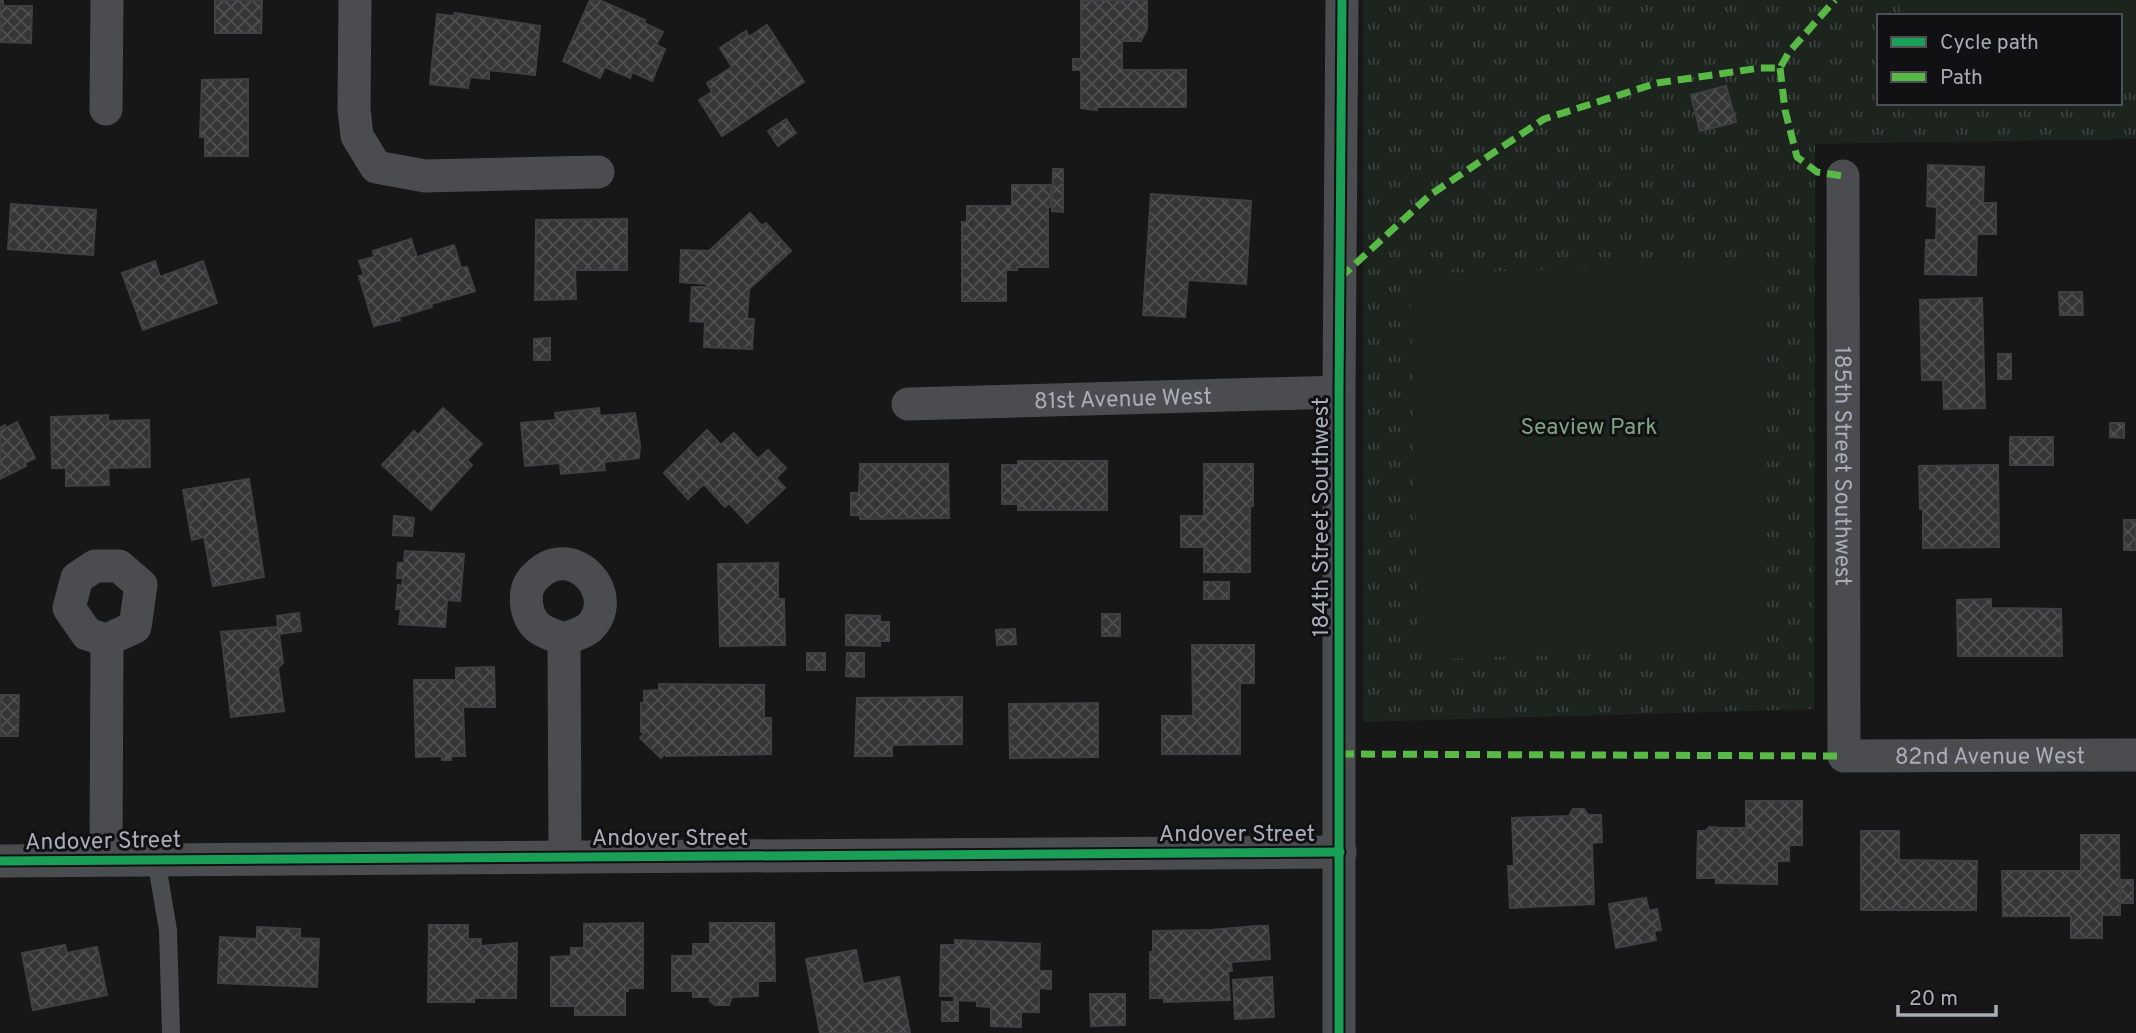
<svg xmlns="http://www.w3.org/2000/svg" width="2136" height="1033" font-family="Overpass,sans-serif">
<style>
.park{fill:url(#park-tufts);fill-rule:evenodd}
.pitch{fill:#1d241e}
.building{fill:url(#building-cross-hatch);stroke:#3f4043;stroke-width:2}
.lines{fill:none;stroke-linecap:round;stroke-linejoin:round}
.lane{stroke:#4b4c50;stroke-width:18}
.street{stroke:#4b4c50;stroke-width:33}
.quiet{stroke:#58b947;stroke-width:7;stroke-dasharray:14 7;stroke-linecap:butt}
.cycleway-casing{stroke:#111113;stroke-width:13}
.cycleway{stroke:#1a9f57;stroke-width:9}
.labels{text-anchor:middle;stroke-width:6;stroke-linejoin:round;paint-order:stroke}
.street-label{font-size:23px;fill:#a8adb8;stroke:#111113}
.park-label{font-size:23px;fill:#7fa381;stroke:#111113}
</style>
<defs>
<pattern id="park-tufts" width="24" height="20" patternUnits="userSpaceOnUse" patternTransform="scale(1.75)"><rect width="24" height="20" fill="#1d241e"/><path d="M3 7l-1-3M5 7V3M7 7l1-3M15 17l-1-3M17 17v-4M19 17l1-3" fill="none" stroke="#3b413d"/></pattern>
<pattern id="building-cross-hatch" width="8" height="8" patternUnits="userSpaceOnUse" patternTransform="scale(1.75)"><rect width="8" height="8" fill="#353536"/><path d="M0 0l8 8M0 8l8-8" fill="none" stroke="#4f5051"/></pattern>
</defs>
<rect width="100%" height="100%" fill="#171717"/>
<path class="park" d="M 1363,0 L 2136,0 L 2136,139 L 1815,144 L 1814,709 L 1363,722 ZM 1879,16 L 2120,16 L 2120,103 L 1879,103 Z"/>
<g class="pitch">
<polygon points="1914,0 2136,0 2136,76 2120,77 2120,16 1900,16 1899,1"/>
<polygon points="1767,263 1767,648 1439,659 1418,636 1410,274"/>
</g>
<g class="building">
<polygon points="0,0 3,0 3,6 32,6 31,43 0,42"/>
<polygon points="215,0 262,0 261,33 215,33"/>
<polygon points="590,0 599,0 645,20 644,23 663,32 656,45 665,49 652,81 632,72 630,78 605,67 600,78 563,61"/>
<polygon points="1116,0 1147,0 1147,29 1141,41 1122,41 1122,70 1186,70 1186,107 1097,107 1097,110 1081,108 1081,70 1073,70 1073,59 1081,59 1081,1"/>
<polygon points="455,13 540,26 535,75 489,70 489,79 470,77 468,88 430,84 437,14 454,16"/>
<polygon points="767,25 804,82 722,136 699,100 712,92 707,83 732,67 720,48 746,31 749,37"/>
<polygon points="248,79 248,156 205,156 205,137 200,137 202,80"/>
<polygon points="1726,86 1736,122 1700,131 1691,95"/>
<polygon points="786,119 796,133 778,146 768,131"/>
<polygon points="1928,165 1984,167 1983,203 1996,203 1996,234 1977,234 1976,275 1925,274 1926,240 1936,240 1937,207 1927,206"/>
<polygon points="1053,169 1063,169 1063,212 1052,211"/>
<polygon points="1012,185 1051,185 1051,207 1048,207 1048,267 1017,267 1017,270 1006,270 1006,301 962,301 962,222 967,222 967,206 1012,206"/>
<polygon points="1151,194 1251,201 1246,284 1188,280 1185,317 1143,315"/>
<polygon points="11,204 96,210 93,255 8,249"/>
<polygon points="750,213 762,226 766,223 791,251 749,289 747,319 754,319 752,349 704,347 705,322 690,321 692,287 707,287 707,284 680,282 681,250 709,251"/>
<polygon points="627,219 627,270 575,270 576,299 535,300 536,220"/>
<polygon points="411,239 417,257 454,245 461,268 467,267 475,291 431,304 432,307 399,317 400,320 374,326 359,276 364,275 359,261 374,257 373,251"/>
<polygon points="155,261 160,277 203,261 217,303 143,330 122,273"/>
<polygon points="2059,292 2082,292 2083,315 2060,315"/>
<polygon points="1982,298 1985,408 1944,409 1943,380 1922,380 1920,300"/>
<polygon points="550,338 550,360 534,360 534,339"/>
<rect x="1998" y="354" width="13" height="25"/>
<polygon points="443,408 482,444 467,460 472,465 431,510 382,465 414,431 418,435"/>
<polygon points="599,408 600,416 635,413 640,445 639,458 604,462 605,470 561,474 560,463 525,466 521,423 556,420 555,413"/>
<polygon points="108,415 108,421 149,420 150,467 108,468 109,485 66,486 66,468 52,468 51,417"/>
<polygon points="17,422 35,458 25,463 26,466 0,479 0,428 5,425 6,428"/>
<polygon points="2110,423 2124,423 2124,438 2110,437"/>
<polygon points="707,430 721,445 734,433 758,459 768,450 786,468 776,478 785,488 747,523 729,503 725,507 704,484 688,499 664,473"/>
<rect x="2010" y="437" width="43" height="28"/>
<polygon points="1018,461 1107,461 1107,510 1018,510 1018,504 1002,504 1002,465 1018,465"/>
<polygon points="860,464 948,464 949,518 860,519 860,515 851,515 851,493 859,493"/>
<polygon points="1204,464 1253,464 1253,506 1250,506 1250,572 1204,572 1204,547 1181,547 1181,516 1204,516"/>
<polygon points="1998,465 1999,547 1923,548 1923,509 1920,509 1919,466"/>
<polygon points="249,479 264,577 213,586 204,537 192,540 183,490"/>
<polygon points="394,516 414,518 412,536 393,535"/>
<rect x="2124" y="520" width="12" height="30"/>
<polygon points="405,551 464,554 460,601 447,600 445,627 399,624 401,609 396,609 398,585 402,586 403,578 397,578 398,563 404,563"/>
<polygon points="778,563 778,599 784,599 785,645 720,646 718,564"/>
<rect x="1204" y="582" width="25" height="17"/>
<polygon points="1991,599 1991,608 2061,609 2062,656 1958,656 1957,600"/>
<polygon points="299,613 301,631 279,634 283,663 278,668 284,711 231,717 221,632 278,627 277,616"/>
<rect x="1102" y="614" width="18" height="22"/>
<polygon points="846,615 880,616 880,622 889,622 889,641 880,641 880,646 846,645"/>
<polygon points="1015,629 1016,644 997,645 996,630"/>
<polygon points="1192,645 1254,645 1254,683 1240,683 1240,754 1162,754 1162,716 1193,716"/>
<rect x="807" y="653" width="18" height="17"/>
<polygon points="847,653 864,653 864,677 846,676"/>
<polygon points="494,667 495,707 463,707 465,756 451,756 451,760 442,760 442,756 416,757 414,680 456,680 456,668"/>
<polygon points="659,684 764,685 764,718 771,718 771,754 666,756 666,752 661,758 640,738 645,732 641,732 641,703 644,703 644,691 659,690"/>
<polygon points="0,695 19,695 18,736 0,736"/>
<polygon points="962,697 962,744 892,745 892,756 855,756 857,698"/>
<polygon points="1098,703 1098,757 1010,758 1009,704"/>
<polygon points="1746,801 1802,801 1802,845 1789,845 1789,861 1777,861 1777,884 1716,883 1716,878 1697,878 1698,831 1706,831 1709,827 1722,828 1724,831 1724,828 1745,828 1746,841"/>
<polygon points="1573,809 1584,809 1588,815 1601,815 1602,842 1592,843 1594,904 1510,908 1508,866 1514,866 1512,818 1569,816"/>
<polygon points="1861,831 1899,831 1899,860 1977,861 1976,910 1861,910"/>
<polygon points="2081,835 2119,835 2120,915 2102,915 2102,938 2071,938 2071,916 2003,916 2002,871 2081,871"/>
<rect x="2121" y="880" width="12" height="23"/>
<polygon points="1646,898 1649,911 1657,909 1661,930 1654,931 1656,940 1616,948 1609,904"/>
<polygon points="643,923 643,988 628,988 628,991 625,991 625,1015 575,1015 575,1006 551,1006 551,957 571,956 571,948 584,948 584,924"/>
<polygon points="710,923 774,923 775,981 758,981 758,996 732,997 729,1005 715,1005 710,1001 710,997 693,997 693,991 672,991 672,956 693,956 693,944 710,944"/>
<polygon points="429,925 468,925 468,939 481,939 481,946 517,943 516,998 474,998 474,1002 428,1002"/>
<polygon points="1256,926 1268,926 1270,959 1231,962 1232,971 1228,971 1230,1000 1164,1002 1164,998 1150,998 1150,952 1153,952 1153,931 1211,930"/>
<polygon points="257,927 300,929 300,938 319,939 317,987 218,983 220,937 257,939"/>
<polygon points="955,940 1040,944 1039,971 1051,971 1051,989 1039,988 1039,1012 1021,1012 1021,1027 991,1026 991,1007 977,1006 977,1001 954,1000 954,996 940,996 941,945 955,945"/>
<polygon points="65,945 67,953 97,947 107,995 33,1010 22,953"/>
<polygon points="856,950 863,984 899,977 910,1033 820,1033 806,959"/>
<polygon points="1272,977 1274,1017 1235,1019 1233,980"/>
<polygon points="1090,994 1125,994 1125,1025 1091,1026"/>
<rect x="942" y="1002" width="16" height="19"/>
</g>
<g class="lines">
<polyline class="lane" points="156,859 168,930 171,1033"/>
<g class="street">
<polyline points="355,0 354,109 357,136 376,167 425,176 598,172"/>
<polyline points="106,109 107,0"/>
<path id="s1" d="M 1843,176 L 1844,756 L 2136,755"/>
<path id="s2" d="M 908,404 L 1339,392"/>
<path d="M 564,639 C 572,636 583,633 589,628 C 623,595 573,541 538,574 C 527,583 525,593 527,607 C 531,629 546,633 564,639 L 565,857"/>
<polyline points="106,859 107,640 87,634 69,608 77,578 95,566 119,566 141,585 135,627 107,640"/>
<polyline points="0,861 1340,852"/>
<polyline points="1339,1033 1339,392 1342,0"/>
</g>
<g class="quiet">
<polyline points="1780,68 1785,110 1797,157 1817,172 1843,176"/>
<polyline points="1340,278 1430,195 1544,119 1657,83 1760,68 1780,68 1789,52 1835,0"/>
<polyline points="1340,754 1844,756"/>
</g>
<g class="cycleway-casing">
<g id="cycleway">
<polyline points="0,861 1340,852"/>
<polyline points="1339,1033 1339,392 1342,0"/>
</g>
</g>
<use href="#cycleway" class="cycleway"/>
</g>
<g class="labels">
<g class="street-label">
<text dy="8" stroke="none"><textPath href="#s2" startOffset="215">81st Avenue West</textPath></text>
<text dy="8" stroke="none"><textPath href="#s1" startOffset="290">185th Street Southwest</textPath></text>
<text transform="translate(1320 517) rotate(-90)" y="8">184th Street Southwest</text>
<text dy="8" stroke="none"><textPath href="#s1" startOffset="726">82nd Avenue West</textPath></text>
<text x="1237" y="841">Andover Street</text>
<text x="670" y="845">Andover Street</text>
<text transform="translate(103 840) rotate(-1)" y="8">Andover Street</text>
</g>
<g class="park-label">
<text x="1589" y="434">Seaview Park</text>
</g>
</g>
<rect x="1877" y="14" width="245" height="91" fill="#111113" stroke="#4d4f55" stroke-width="2"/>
<rect x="1891" y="37" width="35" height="10" fill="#1a9f57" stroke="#4d4f55" stroke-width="2"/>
<text x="1940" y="49" font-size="21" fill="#a8adb8">Cycle path</text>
<rect x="1891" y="72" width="35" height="10" fill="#58b947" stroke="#4d4f55" stroke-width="2"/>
<text x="1940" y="84" font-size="21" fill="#a8adb8">Path</text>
<path d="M1898 1005v10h98v-10" fill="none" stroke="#a8adb8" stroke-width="3.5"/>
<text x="1909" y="1005" font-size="21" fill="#a8adb8" stroke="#111113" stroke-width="5" paint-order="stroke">20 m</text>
</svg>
